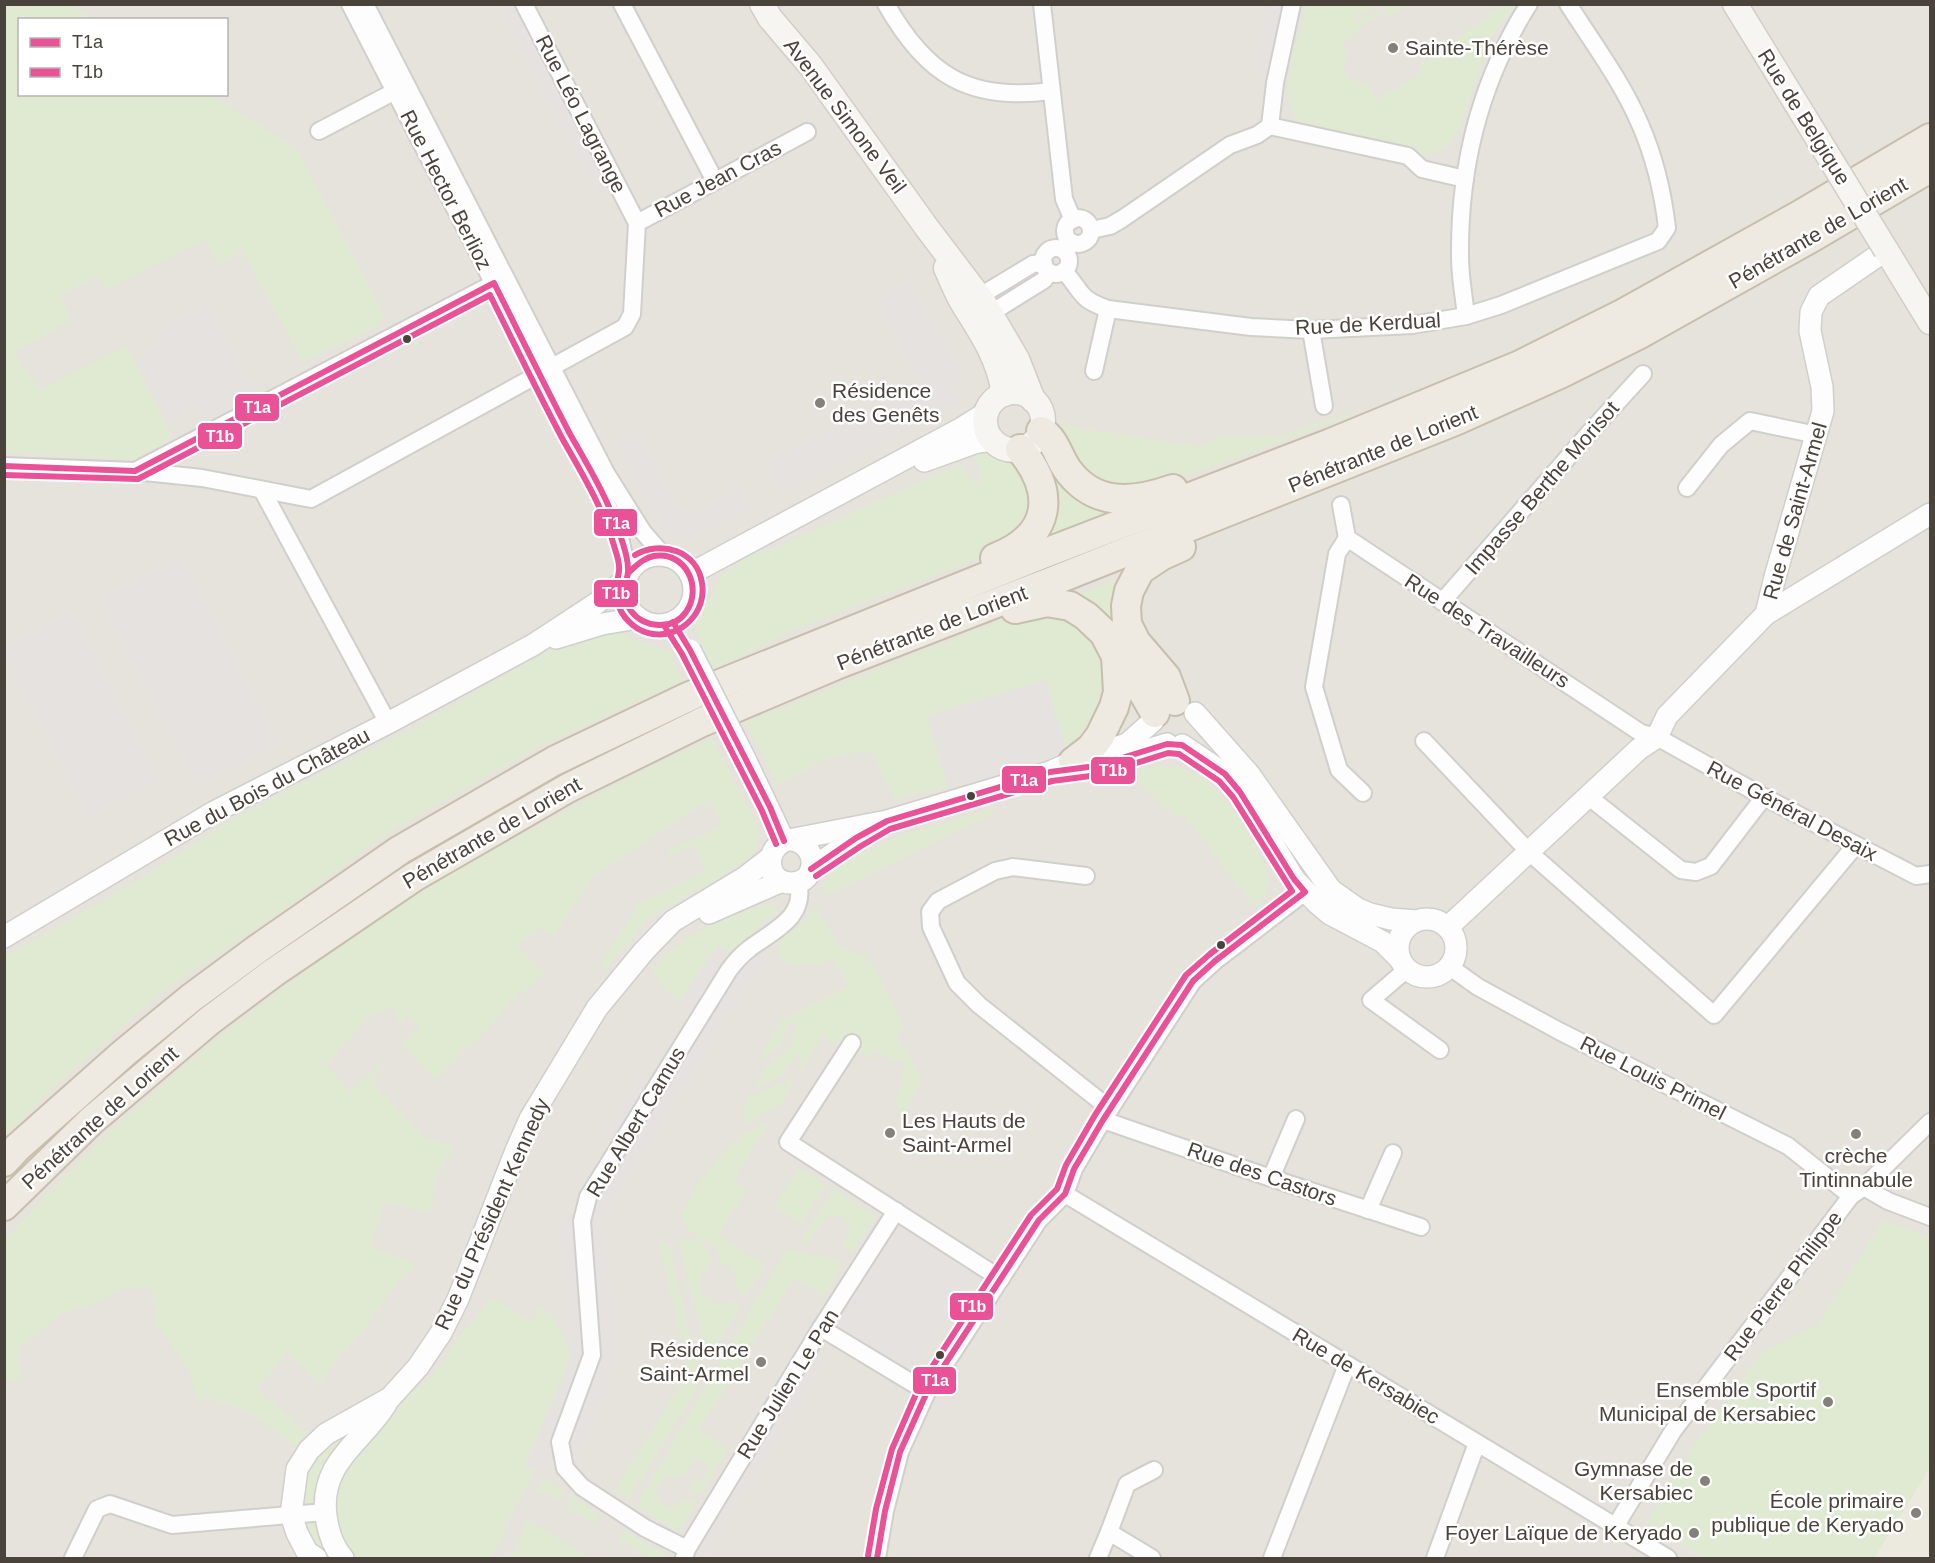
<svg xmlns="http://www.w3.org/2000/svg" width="1935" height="1563" font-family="Helvetica,sans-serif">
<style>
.residential{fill:#e6e3dd;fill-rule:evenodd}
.education{fill:#ece9df}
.green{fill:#e0ead2}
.parking{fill:#e5e2e0}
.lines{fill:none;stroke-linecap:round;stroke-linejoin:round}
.minor-casing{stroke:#d1cfcc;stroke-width:20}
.tertiary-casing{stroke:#d1cfcc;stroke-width:24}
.secondary-casing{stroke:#d2cec6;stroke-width:27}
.trunk-casing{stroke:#c8bead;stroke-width:32}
.minor{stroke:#fdfdfd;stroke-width:16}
.tertiary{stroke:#fdfdfd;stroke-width:21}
.secondary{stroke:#f7f5f2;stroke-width:24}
.trunk{stroke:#eeeae2;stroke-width:28}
.tertiary-bridge-casing{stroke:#d1cfcc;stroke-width:24;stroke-linecap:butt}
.secondary-bridge-casing{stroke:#d2cec6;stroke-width:27;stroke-linecap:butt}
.tertiary-bridge{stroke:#fdfdfd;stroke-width:21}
.secondary-bridge{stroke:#f7f5f2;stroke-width:24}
.bus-1-casing{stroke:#fff;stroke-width:10}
.bus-2-casing{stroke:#fff;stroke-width:10}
.bus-1{stroke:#ea5297;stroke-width:6}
.bus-2{stroke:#ea5297;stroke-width:6}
.poi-dot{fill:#84807a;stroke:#fff;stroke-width:2}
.bus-dot{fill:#49433b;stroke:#fff;stroke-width:2}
.labels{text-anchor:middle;stroke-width:5;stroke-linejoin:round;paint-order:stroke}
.poi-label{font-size:21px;fill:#49433b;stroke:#fff;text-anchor:end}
.street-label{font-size:21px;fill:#49433b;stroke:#fff}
.line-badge{stroke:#fff;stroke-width:2}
.badge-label{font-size:16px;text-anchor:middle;font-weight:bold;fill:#fff}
</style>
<rect width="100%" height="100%" fill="#f3f1ef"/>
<path class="residential" d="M 5,5 L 1930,5 L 1930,1558 L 5,1558 ZM 20,20 L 226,20 L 226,94 L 20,94 Z"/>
<polygon class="education" points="1930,1467 1930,1558 1874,1558"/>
<g class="green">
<polygon points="11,4 49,4 73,7 93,19 20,20 20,94 211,95 297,149 385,317 373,329 303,361 242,251 218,264 205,240 106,290 98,276 60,295 71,319 14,353 40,390 127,346 173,437 135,460 5,453 4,10"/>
<path d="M 1307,5 L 1376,5 L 1368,11 L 1354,15 L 1359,21 L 1391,5 L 1408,5 L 1389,16 L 1385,11 L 1358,28 L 1359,31 L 1342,43 L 1349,54 C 1336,72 1349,83 1367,84 L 1377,100 L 1423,72 L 1419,65 L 1479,23 L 1502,6 L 1516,5 L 1490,38 L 1461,126 L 1452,141 L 1438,152 L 1426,155 L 1304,125 C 1297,120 1290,111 1288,102 C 1283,81 1301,28 1307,5 Z"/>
<polygon points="1349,413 1351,416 1183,477 1152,486 1098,485 1053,433 1059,425 1200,447 1219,437 1281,436"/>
<polygon points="1041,442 1135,509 1034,548 1034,452"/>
<path d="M 976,447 C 998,452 1027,459 1033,484 C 1035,494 1030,517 1028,527 L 997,551 L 791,631 L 712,671 L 694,626 L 721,576 L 759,547 L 765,553 L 960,464 L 974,483 L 982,481 L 976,461 Z"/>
<polygon points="1127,576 1128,641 1072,597"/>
<polygon points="1039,610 1088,627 1111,672 1097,731 1065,752 927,716 948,787 895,799 871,751 830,757 778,784 745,723 1002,620"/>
<polygon points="613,627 635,641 669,651 683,681 539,747 394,829 284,910 165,990 53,1088 5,1137 5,957 114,895 242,814 413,728 545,652"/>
<path d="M 713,739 L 756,822 L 759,838 L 755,851 L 746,862 L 660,912 L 645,923 L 606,969 L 600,966 L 639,904 L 706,871 L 694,845 L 671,856 L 669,850 L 695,838 L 699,838 L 722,825 L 708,800 L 592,877 L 554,937 L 540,928 L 517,946 L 545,974 L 522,993 L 520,992 L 501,1013 L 502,1015 L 490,1025 L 491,1027 L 471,1046 L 469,1045 L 456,1057 L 457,1059 L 436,1079 L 401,1045 L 420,1027 L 409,1016 L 400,1025 L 395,1008 L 372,1014 L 326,1065 L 350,1092 L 377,1067 L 383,1068 L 371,1080 L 423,1137 L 453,1147 L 450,1156 L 447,1155 L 442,1169 L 440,1169 L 435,1183 L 437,1184 L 432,1198 L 434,1199 L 429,1214 L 385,1201 L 371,1247 L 416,1265 L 385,1297 L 386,1300 L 367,1323 L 369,1325 L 338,1357 L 339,1359 L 329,1370 L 330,1372 L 321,1383 L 287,1353 L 257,1389 L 307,1432 L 295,1446 L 254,1415 L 229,1404 L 196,1397 L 191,1373 L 162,1331 L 157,1329 L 152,1288 L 126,1289 L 85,1308 L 64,1312 L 18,1350 L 22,1379 L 5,1380 L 5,1241 C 99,1134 207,1042 323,959 C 364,931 405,902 447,876 C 482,855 519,836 555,817 C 606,790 658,761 713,739 Z"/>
<path d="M 1158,766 C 1172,767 1186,769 1199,776 C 1206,780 1215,788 1221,794 C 1233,806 1267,862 1268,879 C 1269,890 1264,900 1255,907 L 1183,814 L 1178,818 L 1161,805 L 1129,773 L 1141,769 Z"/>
<path d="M 992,809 L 994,813 L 838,890 L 827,893 L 823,891 C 821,878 833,867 844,860 L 896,837 Z"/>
<path d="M 769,904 L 776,908 L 774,914 L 730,952 L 717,947 L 679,1002 L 663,986 L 653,969 C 679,936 729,915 769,904 Z"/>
<path d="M 816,907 L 840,948 L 868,957 L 906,1028 L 896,1034 L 921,1077 L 918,1088 L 911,1098 L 907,1115 L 902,1117 L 896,1102 L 905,1063 L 873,1051 L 870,1059 L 856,1049 L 860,1041 L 847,1032 L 837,1045 L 822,1036 L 801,1071 L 797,1070 L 802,1059 L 798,1055 L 780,1077 L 757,1088 C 761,1068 774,1059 790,1049 L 795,1022 L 787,1026 L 780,1047 L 757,1063 L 782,1020 L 849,987 L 834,958 C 813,968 806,966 783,961 L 778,952 L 780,942 L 804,920 Z"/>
<polygon points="793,1077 796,1079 780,1105 745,1124 743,1111 748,1099 780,1083 787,1087"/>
<path d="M 769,1123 L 733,1180 L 746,1191 L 718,1235 L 765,1265 L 745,1298 L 736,1289 L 737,1277 L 731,1268 L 721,1263 L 717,1248 L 689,1231 L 681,1214 C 702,1178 728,1135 769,1123 Z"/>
<polygon points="799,1168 826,1185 801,1224 775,1207"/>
<polygon points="834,1189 877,1217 853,1251 843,1249 849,1233 849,1222 839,1214 827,1218 807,1244 801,1241"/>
<polygon points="1883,1220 1930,1238 1930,1467 1874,1558 1704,1558 1646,1523 1690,1451 1762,1353 1818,1325"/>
<path d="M 699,1239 L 710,1253 L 711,1262 C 695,1281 695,1293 718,1305 L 734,1300 L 740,1308 L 708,1358 L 679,1243 L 685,1240 Z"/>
<polygon points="659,1243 668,1243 670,1248 699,1380 696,1391 628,1500 614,1492 688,1372"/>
<polygon points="788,1250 838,1260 842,1267 822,1301 820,1300 822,1294 795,1278 699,1430 728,1449 702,1492 690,1493 693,1481 703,1481 708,1469 706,1462 699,1459 693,1461 686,1474 666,1478 658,1486 656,1495 660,1503 669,1508 689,1500 696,1504 682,1528 675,1530 636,1506 757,1299"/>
<polygon points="492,1298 531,1322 540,1308 552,1315 571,1352 570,1360 525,1468 536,1470 524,1489 506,1525 502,1541 492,1553 494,1558 353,1558 346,1549 336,1529 335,1490 343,1470 357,1452 411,1393 429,1378 443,1362 460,1336"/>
<polygon points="338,1438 342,1446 318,1500 310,1506 300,1505 300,1479 320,1446"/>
<polygon points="544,1479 565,1491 559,1500 537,1489"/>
<polygon points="572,1496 600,1515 594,1524 566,1506"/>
<polygon points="528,1519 589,1558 505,1558 513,1553"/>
<polygon points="310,1520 319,1522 336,1558 324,1558 308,1544 303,1525"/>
<polygon points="624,1530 669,1558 649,1558 619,1539"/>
</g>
<g class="parking">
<polygon points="497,5 524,5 614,179 600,197"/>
<polygon points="1270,5 1292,5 1277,75 1253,67"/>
<polygon points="909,280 963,379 950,387 958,404 782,493 765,463 921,384 914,376 875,301"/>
<polygon points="207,303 256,395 205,419 194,400 172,427 139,365 170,323"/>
<polygon points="636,432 675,506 683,514 694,512 740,488 750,509 690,536 682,537 668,533 655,520 616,442"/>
<polygon points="182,557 278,742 197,784 100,599"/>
<polygon points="71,613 158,780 87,818 5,659 5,647"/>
<polygon points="1045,680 1067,751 948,787 927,716"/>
<polygon points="757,943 768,963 745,984 698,1064 600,1221 612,1293 615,1336 613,1369 582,1449 540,1471 525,1468 570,1360 572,1340 559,1219 582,1221 620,1147 602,1135 639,1079 657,1087 701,1016 679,1002 718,946 738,958"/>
<polygon points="896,1227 972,1276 913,1371 836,1322"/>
<polygon points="810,1346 828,1358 706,1553 704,1558 684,1558"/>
</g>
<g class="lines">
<g class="minor-casing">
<g id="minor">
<polyline points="350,4 594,479 617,525 628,573"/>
<polyline points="365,4 606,473 643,532 664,556"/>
<polyline points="524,4 637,223"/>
<polyline points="622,4 715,181"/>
<path d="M 886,4 C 926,75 969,102 1051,91"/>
<polyline points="1042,4 1064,199 1073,220"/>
<polyline points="1270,126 1408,156 1422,169 1465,179"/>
<polyline points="1270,126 1275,83 1292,4"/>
<polyline points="319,131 403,87"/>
<circle cx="1078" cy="231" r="13"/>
<polyline points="1091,230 1110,226 1122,219 1230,145 1257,135 1270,126"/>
<circle cx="1056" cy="261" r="13"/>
<path d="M 1064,271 C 1083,292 1078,299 1108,309 L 1251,327 L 1311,330 L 1412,325 L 1466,316 L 1501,305 L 1658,241 L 1667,228 C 1663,193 1654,156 1640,124 C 1622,82 1593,43 1568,4"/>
<polyline points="980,296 1033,264 1044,263"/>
<polyline points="991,313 1044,280 1049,272"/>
<path d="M 1466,316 C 1464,297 1460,277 1460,257 C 1459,166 1480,81 1529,4"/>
<polyline points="1311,330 1324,406"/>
<polyline points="552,367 625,327 632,314 637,223 807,132"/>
<polyline points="1094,371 1108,309"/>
<polyline points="4,466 135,471 502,279"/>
<polyline points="135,471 202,478 311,499 539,374"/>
<polyline points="1687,488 1721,445 1750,421 1817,435"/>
<polyline points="262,490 388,723"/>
<polyline points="1341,505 1347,538 1641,733 1657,737 1764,797 1916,876 1930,874"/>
<polyline points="1347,538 1337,554 1314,687 1339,770 1363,793"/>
<polyline points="1442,602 1590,432 1643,374"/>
<polyline points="1424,741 1529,852 1714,1015 1855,846"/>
<polyline points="1589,797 1681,870 1696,872 1711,866 1764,797"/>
<polyline points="1086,876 1013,867 995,871 938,901 930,912 931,927 957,983 979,1005 1110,1109"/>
<polyline points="1450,967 1478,987 1559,1031 1788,1146 1851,1196"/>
<polyline points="1406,970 1371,1000 1440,1050"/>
<polyline points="852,1043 788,1142 1001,1279"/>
<polyline points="1103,1120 1271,1178 1421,1227"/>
<polyline points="1271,1178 1296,1119"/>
<polyline points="1864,1187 1888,1201 1930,1217"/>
<polyline points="1065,1194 1668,1558"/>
<polyline points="1368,1210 1393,1153"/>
<polyline points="821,1328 927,1392"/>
<polyline points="1615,1527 1673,1431 1851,1196 1864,1187 1930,1122"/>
<polyline points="1109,1532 1127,1484 1154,1470"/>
<path d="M 687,1549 L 645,1528 L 582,1487 L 565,1468 L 560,1442 L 592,1355 L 582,1221 L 588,1197 L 729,970 C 735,962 741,955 749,949 C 772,931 807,918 798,882"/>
<polyline points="73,1558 97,1509 110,1504 172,1525 325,1512"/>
<polyline points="684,1558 687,1549 821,1328 896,1211"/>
<polyline points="877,1558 885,1511 900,1452 927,1392 1039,1220 1065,1194 1074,1169 1103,1120 1193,981 1215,961 1305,892"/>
<polyline points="1098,1558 1109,1532 1152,1558"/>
<polyline points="1272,1558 1347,1365"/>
<polyline points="1435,1558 1477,1443"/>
</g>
</g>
<g class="tertiary-casing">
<g id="tertiary">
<polyline points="924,461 974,443 993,440"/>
<circle cx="659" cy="590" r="35"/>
<polyline points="690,574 962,428 986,413"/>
<polyline points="1766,614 1930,514"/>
<polyline points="556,638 602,624 638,618"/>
<polyline points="1195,713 1249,774 1331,890 1358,909 1370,914 1391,919 1416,921"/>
<polyline points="1182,745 1225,774 1253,811 1294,879 1317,903 1330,914 1383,942 1400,959"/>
<polyline points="745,759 784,841"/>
<polyline points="1113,761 1167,744"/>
<path d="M 792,840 C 819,845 819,882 792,883 C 767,884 763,852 784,841 L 887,821 L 1050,772 L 1073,762 L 1127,744 L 1153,721"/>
<polyline points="811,869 856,838 873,828"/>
<polyline points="709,913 782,881"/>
<circle cx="1427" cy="948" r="29"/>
<polyline points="1448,927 1639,749 1657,737 1667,716 1766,614 1775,577 1823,411 1822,387 1810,331 1811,312 1819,296 1886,250"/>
<polyline points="4,937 214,812 388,723 533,645 597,603 625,580"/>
<polyline points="316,1558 307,1552 297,1533 291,1515 297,1469 309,1450 326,1434 390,1398 418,1367 441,1333 458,1299 515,1153 530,1119 597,1008 644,951 673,921 744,878 770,858"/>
<path d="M 343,1558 C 333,1547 328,1531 326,1516 C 319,1462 362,1443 386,1404"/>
</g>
</g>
<g class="secondary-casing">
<g id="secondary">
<polyline points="762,4 770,18 810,65 927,228 984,303 1017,359 1033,400"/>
<polyline points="1735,4 1818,139"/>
<polyline points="1886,250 1930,322"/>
<path d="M 946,268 C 952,281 957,295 965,307 C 983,335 999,360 1004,394"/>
<circle cx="1014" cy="421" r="29"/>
</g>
</g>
<g class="trunk-casing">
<g id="trunk">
<path d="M 1041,431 C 1055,439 1058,456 1067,469 C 1094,507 1133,503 1173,489"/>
<path d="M 995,558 C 1051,536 1057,494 1020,449"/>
<polyline points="1015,609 1047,602 1070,606 1086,616 1104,633 1116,656 1144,694 1155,713"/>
<polyline points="1175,701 1166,677 1136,642 1127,624 1126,606 1129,591 1140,570 1161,556 1181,547"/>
<polyline points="1073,762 1091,748 1100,736 1114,707 1118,692 1116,656"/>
<polyline points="4,1162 18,1147 124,1053 191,998 256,950 400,850 554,761 690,696 1040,555 1331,443 1520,365 1624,313 1798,216 1930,138"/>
<polyline points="4,1206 91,1121 209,1021 273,973 414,877 568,788 702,722 836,665 1053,581 1455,421 1560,374 1638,335 1811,238 1930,168"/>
</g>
</g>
<use href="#minor" class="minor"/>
<use href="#tertiary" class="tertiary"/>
<use href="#secondary" class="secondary"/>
<use href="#trunk" class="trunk"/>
<g class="tertiary-bridge-casing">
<polyline id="tertiary-bridge" points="690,650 745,759"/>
</g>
<g class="secondary-bridge-casing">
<polyline id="secondary-bridge" points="1818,139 1886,250"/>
</g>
<use href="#tertiary-bridge" class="tertiary-bridge"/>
<use href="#secondary-bridge" class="secondary-bridge"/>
<g class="bus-1-casing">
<g id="bus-1">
<path d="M 4,466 L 135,471 L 494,283 C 519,333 544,384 570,434 C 588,466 607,497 619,532 C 623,543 629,559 628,572 C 626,586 621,597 631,611 C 644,628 673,631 686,612 C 703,588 686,551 654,556 C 643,558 636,566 628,573"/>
<polyline points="673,622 690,650 770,807 784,841"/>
<polyline points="811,869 856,838 887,821 1050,772 1096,766 1167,744 1182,745 1225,774 1240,792 1294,879 1305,892 1215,961 1193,981 1103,1120 1074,1169 1065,1194 1039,1220 927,1392 900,1452 885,1511 877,1558"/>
</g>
</g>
<g class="bus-2-casing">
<g id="bus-2">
<path d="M 4,475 L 138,479 L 490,295 C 514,343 537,391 562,438 C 582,474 604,509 615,549 C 617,555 620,564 619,571 C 617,584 613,594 619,607 C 625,621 638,632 653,634 C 682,638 707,611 702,583 C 697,550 660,540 635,555"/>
<polyline points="665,627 682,654 762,811 776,844"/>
<polyline points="816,876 861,846 890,829 1052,781 1098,775 1168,753 1179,754 1219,781 1233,797 1292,891 1210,954 1186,975 1095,1115 1066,1165 1057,1189 1031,1215 919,1387 892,1449 876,1509 868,1556"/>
</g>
</g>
<use href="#bus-1" class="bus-1"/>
<use href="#bus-2" class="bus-2"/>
</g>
<g class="poi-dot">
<circle cx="1393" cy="48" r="6"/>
<circle cx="820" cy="403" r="6"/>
<circle cx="890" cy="1133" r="6"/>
<circle cx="1856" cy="1134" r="6"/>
<circle cx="761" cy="1362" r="6"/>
<circle cx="1828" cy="1402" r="6"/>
<circle cx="1705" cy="1481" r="6"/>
<circle cx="1916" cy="1513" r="6"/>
<circle cx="1694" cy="1533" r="6"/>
</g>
<g class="bus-dot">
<circle cx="407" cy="339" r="5"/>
<circle cx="971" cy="796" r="5"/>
<circle cx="1221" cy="945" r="5"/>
<circle cx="940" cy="1355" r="5"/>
</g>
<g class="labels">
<g class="poi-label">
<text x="1405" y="55" text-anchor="start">Sainte-Thérèse</text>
<text x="832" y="398" text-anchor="start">Résidence<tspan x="832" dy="24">des Genêts</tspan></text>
<text x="902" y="1128" text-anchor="start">Les Hauts de<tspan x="902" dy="24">Saint-Armel</tspan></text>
<text x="1856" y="1163" text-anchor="middle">crèche<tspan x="1856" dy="24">Tintinnabule</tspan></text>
<text x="749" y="1357">Résidence<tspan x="749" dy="24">Saint-Armel</tspan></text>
<text x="1816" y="1397">Ensemble Sportif<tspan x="1816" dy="24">Municipal de Kersabiec</tspan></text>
<text x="1693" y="1476">Gymnase de<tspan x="1693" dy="24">Kersabiec</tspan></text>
<text x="1904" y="1508">École primaire<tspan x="1904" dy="24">publique de Keryado</tspan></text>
<text x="1682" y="1540">Foyer Laïque de Keryado</text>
</g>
<g class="street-label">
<text transform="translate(581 114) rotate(63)" y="7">Rue Léo Lagrange</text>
<text transform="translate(845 116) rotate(53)" y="7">Avenue Simone Veil</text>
<text transform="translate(1804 117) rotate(58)" y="7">Rue de Belgique</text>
<text transform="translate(718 179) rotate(-28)" y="7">Rue Jean Cras</text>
<text transform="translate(446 190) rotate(63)" y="7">Rue Hector Berlioz</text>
<text transform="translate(1818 233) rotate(-30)" y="7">Pénétrante de Lorient</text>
<text transform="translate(1368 324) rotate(-3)" y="7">Rue de Kerdual</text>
<text transform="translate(1383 449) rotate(-22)" y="7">Pénétrante de Lorient</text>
<text transform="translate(1542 488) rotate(-49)" y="7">Impasse Berthe Morisot</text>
<text transform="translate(1795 511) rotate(-74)" y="7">Rue de Saint-Armel</text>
<text transform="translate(932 628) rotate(-21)" y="7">Pénétrante de Lorient</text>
<text transform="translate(1487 631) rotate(33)" y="7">Rue des Travailleurs</text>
<text transform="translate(267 787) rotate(-28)" y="7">Rue du Bois du Château</text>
<text transform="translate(1792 811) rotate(28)" y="7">Rue Général Desaix</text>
<text transform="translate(492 833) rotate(-30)" y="7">Pénétrante de Lorient</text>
<text transform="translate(1653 1078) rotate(27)" y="7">Rue Louis Primel</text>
<text transform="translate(100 1118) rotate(-42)" y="7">Pénétrante de Lorient</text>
<text transform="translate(636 1122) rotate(-59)" y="7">Rue Albert Camus</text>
<text transform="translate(1262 1174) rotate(19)" y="7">Rue des Castors</text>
<text transform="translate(492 1214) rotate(-66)" y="7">Rue du Président Kennedy</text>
<text transform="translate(1783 1286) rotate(-53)" y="7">Rue Pierre Philippe</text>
<text transform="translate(1366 1376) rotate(31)" y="7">Rue de Kersabiec</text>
<text transform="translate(788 1384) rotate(-58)" y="7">Rue Julien Le Pan</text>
</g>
</g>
<g class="line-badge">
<rect x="234" y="393" width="46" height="29" rx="6" fill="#ea5297"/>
<rect x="197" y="422" width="46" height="28" rx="6" fill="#ea5297"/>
<rect x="593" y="508" width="45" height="29" rx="6" fill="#ea5297"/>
<rect x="593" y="579" width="46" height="29" rx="6" fill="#ea5297"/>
<rect x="1090" y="756" width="46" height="29" rx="6" fill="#ea5297"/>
<rect x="1001" y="765" width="46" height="29" rx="6" fill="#ea5297"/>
<rect x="949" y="1292" width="45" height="29" rx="6" fill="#ea5297"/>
<rect x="912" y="1366" width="45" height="29" rx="6" fill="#ea5297"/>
</g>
<g class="badge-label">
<text x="257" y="413">T1a</text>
<text x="220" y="442">T1b</text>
<text x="616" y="529">T1a</text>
<text x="616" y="599">T1b</text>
<text x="1113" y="776">T1b</text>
<text x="1024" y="786">T1a</text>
<text x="972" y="1312">T1b</text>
<text x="935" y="1386">T1a</text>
</g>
<rect width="1935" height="1563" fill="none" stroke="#49433b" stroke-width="12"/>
<rect x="18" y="18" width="210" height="78" fill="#ffffff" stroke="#b6b4b1" stroke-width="1.5"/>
<rect x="30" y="38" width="30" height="9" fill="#ea5297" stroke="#b6b4b1" stroke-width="1.5"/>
<text x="72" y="48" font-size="18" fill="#49433b">T1a</text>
<rect x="30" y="68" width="30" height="9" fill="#ea5297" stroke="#b6b4b1" stroke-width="1.5"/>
<text x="72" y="78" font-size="18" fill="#49433b">T1b</text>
</svg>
